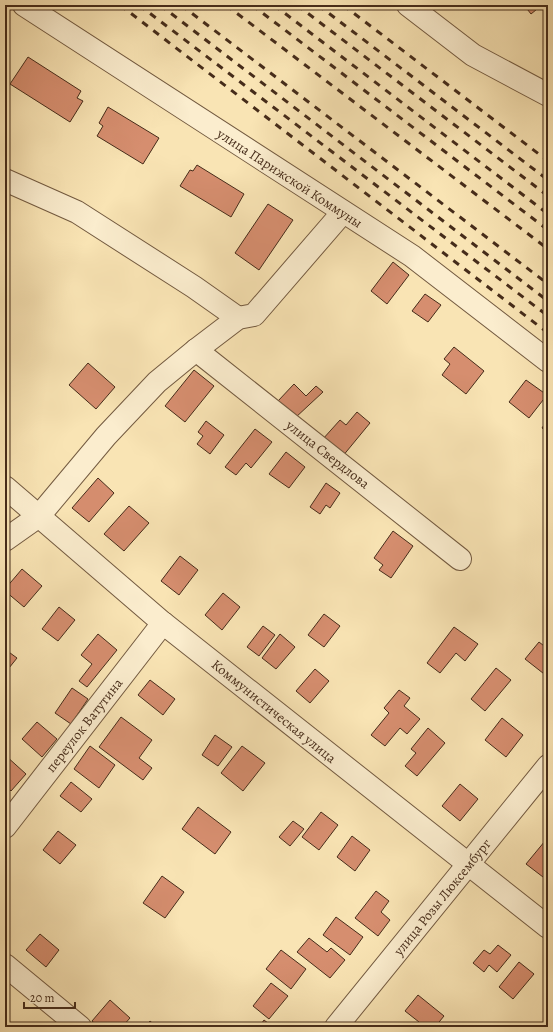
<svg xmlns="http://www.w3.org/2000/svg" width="553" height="1032" font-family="Alegreya,serif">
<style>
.building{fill:#d68e6f;stroke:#462c1a}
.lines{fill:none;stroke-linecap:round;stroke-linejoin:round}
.minor-casing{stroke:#735a40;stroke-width:24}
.minor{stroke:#fbedce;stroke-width:22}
.rail{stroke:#462c1a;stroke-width:3;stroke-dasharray:7 7;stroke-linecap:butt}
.labels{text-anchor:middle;stroke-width:3.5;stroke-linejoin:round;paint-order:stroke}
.street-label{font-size:14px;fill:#462c1a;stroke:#fbedce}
</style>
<rect width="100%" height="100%" fill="#f9e4b4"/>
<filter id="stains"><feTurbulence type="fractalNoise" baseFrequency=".005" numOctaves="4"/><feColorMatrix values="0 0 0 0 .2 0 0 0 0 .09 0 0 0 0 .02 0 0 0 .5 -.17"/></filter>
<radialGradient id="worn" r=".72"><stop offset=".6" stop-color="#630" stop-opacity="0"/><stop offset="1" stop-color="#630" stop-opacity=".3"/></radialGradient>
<g class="building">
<polygon points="524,5 542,5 531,14"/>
<polygon points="28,57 81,91 77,98 83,101 70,122 10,84"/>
<polygon points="108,107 159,138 143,164 97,136 103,126 99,123"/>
<polygon points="197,165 244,194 231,217 180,186 190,170 193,171"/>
<polygon points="268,204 293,220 259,270 235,253"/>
<polygon points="393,262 409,275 387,304 371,291"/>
<polygon points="425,294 441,305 428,322 412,311"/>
<polygon points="454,347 484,371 466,394 442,375 450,364 444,359"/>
<polygon points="88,363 115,387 96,409 69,385"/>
<polygon points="194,370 214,386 185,422 165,406"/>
<polygon points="526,380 547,395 529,418 509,402"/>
<polygon points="294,384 306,396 316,386 323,392 295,418 278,401"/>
<polygon points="357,412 370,423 342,457 322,440 340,420 346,425"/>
<polygon points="548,419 548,432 542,428"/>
<polygon points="206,421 224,435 210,454 197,444 203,436 198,432"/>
<polygon points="255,429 272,442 251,468 246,463 236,475 225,467"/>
<polygon points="286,452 305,467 289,488 269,474"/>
<polygon points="98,478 114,493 89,522 72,508"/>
<polygon points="326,483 340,493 330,508 326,505 320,514 310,507"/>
<polygon points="129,506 149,523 124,551 104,534"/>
<polygon points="393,531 413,546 391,578 379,570 383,565 374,558"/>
<polygon points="180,556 198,570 179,595 161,581"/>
<polygon points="22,569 42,586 24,607 5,591 5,589"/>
<polygon points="223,593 240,607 222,630 205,615"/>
<polygon points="59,607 75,620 58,641 42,629"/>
<polygon points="324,614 340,626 324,647 308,635"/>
<polygon points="263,626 275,635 259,656 247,647"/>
<polygon points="454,627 478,644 465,661 456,653 440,673 427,663"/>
<polygon points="98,634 117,650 87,687 79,681 92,664 81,655"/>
<polygon points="280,634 295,647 276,669 262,658"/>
<polygon points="539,642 548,649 548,677 525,659"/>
<polygon points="6,650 17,658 5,673 5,651"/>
<polygon points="496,668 511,680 485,711 471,699"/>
<polygon points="315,669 329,681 310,703 296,691"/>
<polygon points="150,680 175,699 163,715 138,695"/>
<polygon points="72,688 88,699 71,724 55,713"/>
<polygon points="399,690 410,698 404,706 420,719 407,734 400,728 385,746 371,735 389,713 384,708"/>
<polygon points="121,717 152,740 139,758 152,768 143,780 99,747"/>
<polygon points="502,718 523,735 506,757 485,740"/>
<polygon points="37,722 57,739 42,757 22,739"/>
<polygon points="428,728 445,743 417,776 405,766 416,753 411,749"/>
<polygon points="215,735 232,747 218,766 202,755"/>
<polygon points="90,746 115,765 99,788 74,769"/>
<polygon points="242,746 265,763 243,791 221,773"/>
<polygon points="5,755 26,774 11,791 5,785"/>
<polygon points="71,782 92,799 81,812 60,796"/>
<polygon points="460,784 478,799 460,821 442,806"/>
<polygon points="198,807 231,832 215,854 182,829"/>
<polygon points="321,812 338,825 319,850 302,837"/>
<polygon points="293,821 304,829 290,846 279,837"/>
<polygon points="58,831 76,845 60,864 43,850"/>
<polygon points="352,836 370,850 355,871 337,857"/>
<polygon points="545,841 548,844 548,871 543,877 526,864"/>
<polygon points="162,876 184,892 165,918 143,903"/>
<polygon points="376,891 389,901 381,912 390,920 378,936 355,918"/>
<polygon points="336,917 363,937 350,955 323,935"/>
<polygon points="40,934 59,950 46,967 26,950"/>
<polygon points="309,938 327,952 331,948 345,960 330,978 297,952"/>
<polygon points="498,945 511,955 497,972 489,965 484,972 473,963 484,950 490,954"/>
<polygon points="281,950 306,969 291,989 266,969"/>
<polygon points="519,962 534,974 513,999 499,987"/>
<polygon points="271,983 288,996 269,1019 253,1006"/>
<polygon points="418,995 444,1016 435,1027 421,1027 418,1024 419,1022 405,1011"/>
<polygon points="110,1000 130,1018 122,1027 99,1027 92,1021"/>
<polygon points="264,1020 273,1027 259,1027"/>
<polygon points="5,1021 13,1027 5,1027"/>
<polygon points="150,1021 157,1027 145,1027"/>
</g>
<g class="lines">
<g class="minor-casing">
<g id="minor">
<polyline points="24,5 412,256 548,361"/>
<polyline points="408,5 473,55 548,95"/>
<polyline points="5,180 77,212 194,287 238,318"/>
<polyline points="196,350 460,559"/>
<polyline points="5,487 163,623 548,927"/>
<polyline points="5,540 39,516 106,436 157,382 196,350 238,318 254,315 343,212"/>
<polyline points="5,827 163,623"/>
<polyline points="5,965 80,1027"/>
<polyline points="336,1027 548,766"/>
</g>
</g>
<use href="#minor" class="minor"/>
<g class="rail">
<polyline points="120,5 548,333"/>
<polyline points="139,5 548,316"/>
<polyline points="160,5 548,301"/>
<polyline points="181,5 548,284"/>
<polyline points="226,5 548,249"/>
<polyline points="252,5 548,230"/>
<polyline points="274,5 548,214"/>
<polyline points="297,5 548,196"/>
<polyline points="318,5 548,180"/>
<polyline points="343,5 548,161"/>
</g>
</g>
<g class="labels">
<g class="street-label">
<text transform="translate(290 178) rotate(33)" y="5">улица Парижской Коммуны</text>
<text transform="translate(328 454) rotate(38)" y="5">улица Свердлова</text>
<text transform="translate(274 711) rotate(39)" y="5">Коммунистическая улица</text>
<text transform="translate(84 725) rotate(-52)" y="5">переулок Ватутина</text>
<text transform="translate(442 897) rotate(-51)" y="5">улица Розы Люксембург</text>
</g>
</g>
<rect width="553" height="1032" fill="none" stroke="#f9e4b4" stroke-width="20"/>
<rect x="6" y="6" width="541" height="1020" fill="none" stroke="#462c1a" stroke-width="2"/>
<rect x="10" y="10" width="533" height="1012" fill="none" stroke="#462c1a"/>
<path d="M24 1002v6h51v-6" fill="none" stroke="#462c1a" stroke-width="2"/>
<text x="30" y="1002" font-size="12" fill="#462c1a" stroke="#fbedce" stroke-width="3" paint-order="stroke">20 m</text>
<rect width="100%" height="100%" filter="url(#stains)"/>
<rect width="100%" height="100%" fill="url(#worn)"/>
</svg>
